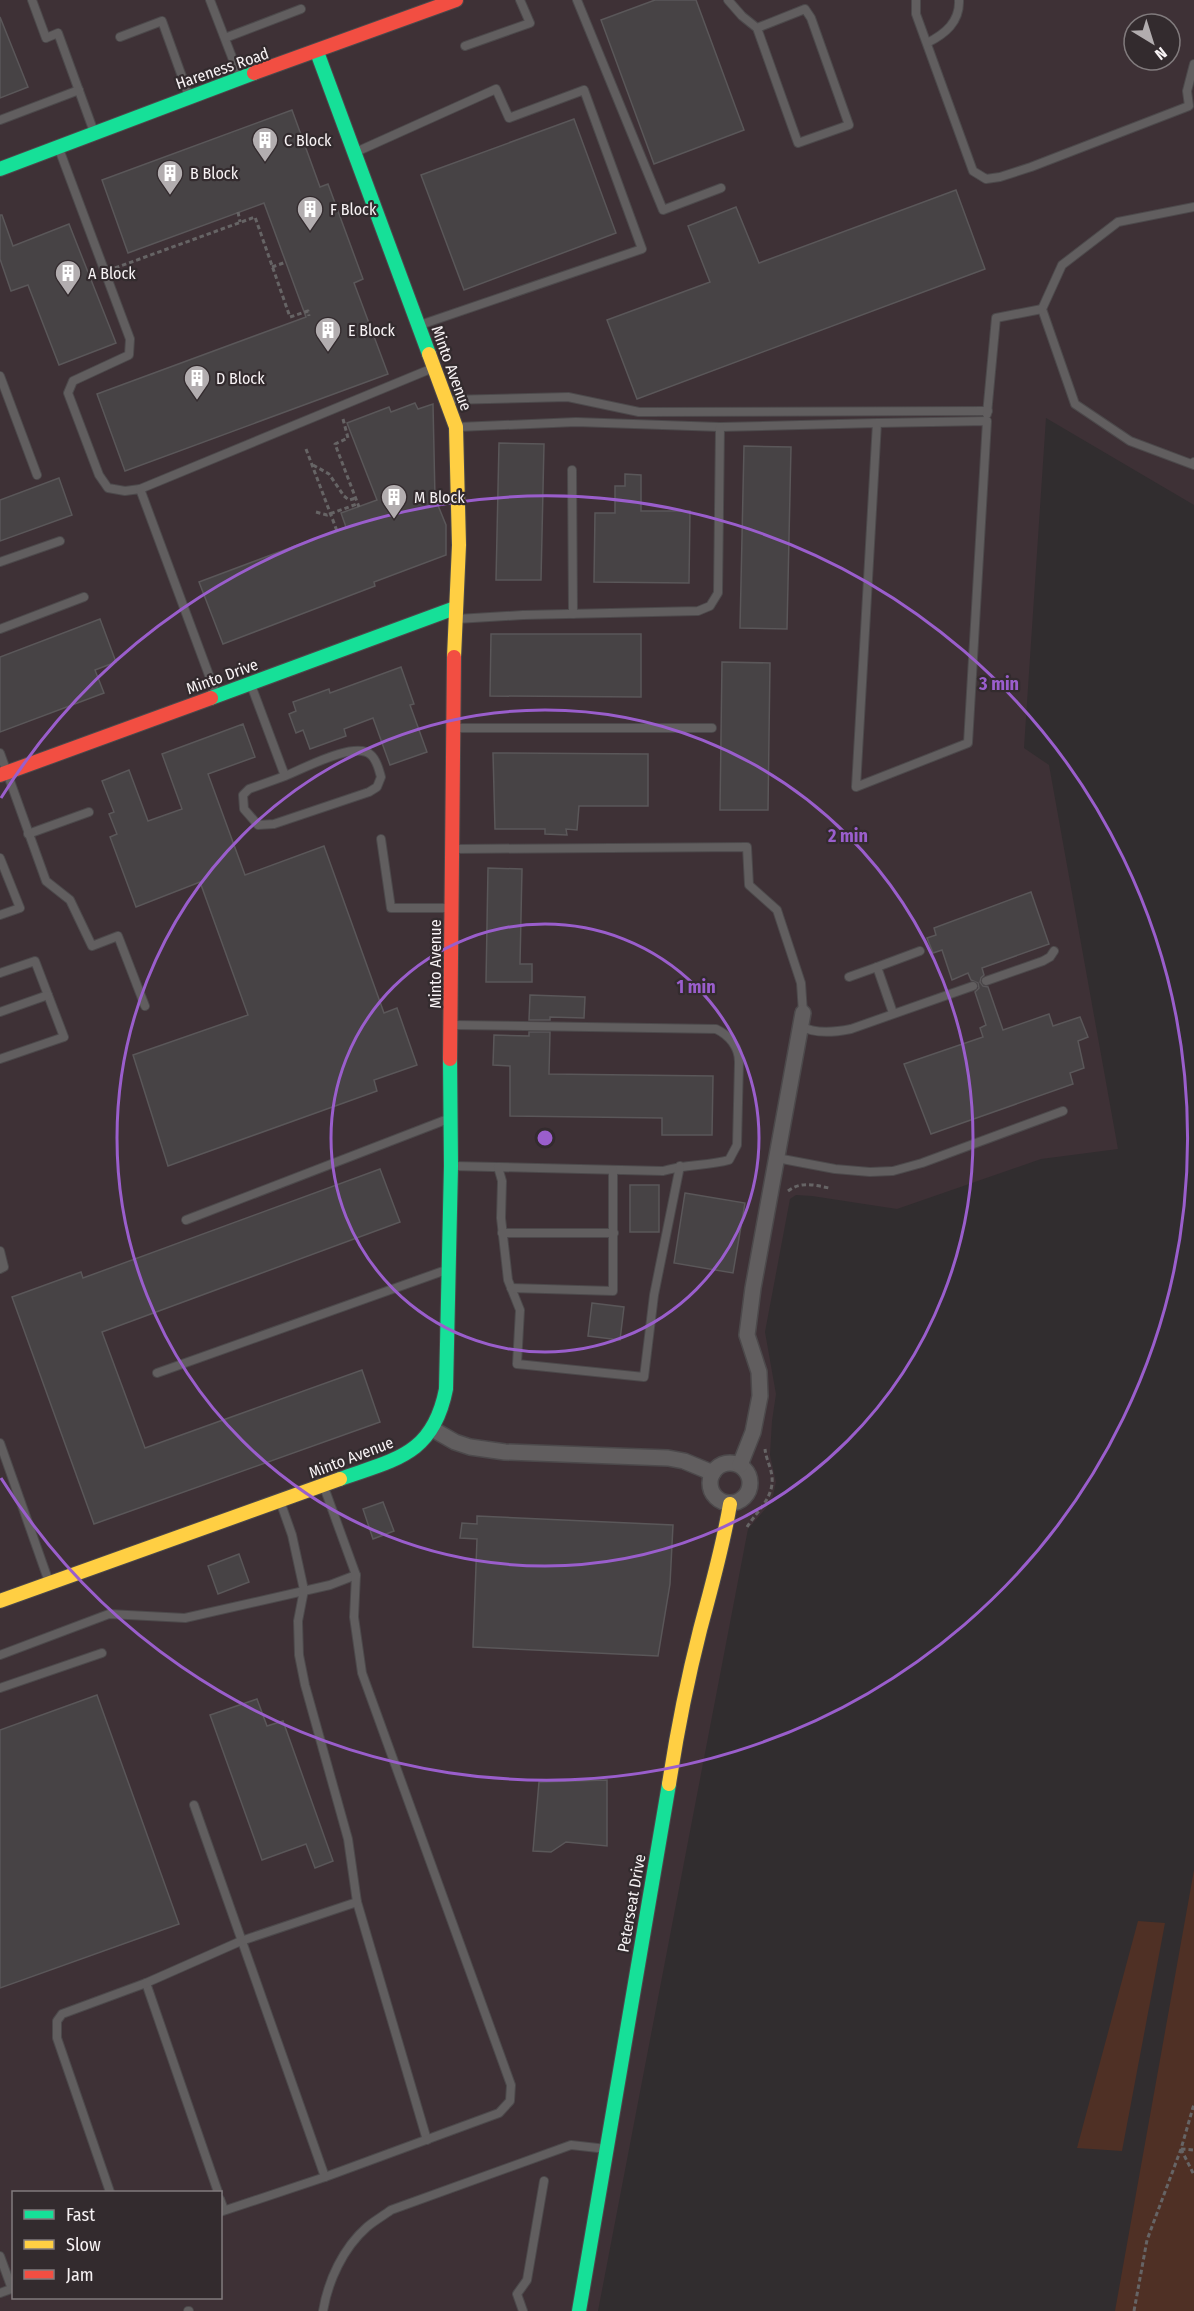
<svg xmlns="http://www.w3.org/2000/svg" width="1194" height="2311" font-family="'Fira Sans Condensed',sans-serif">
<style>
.built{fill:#3e3136;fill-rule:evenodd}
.green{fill:#4f3025}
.building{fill:#474345;stroke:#5a5759;stroke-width:1.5}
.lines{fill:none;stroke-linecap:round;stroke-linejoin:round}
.lane-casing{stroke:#4c494b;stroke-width:10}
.street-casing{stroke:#4c494b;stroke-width:18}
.fast-casing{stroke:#4c494b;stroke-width:16}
.slow-casing{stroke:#4c494b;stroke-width:16}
.jam-casing{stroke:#4c494b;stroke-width:16}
.path{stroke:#666465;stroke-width:3;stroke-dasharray:4.5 3;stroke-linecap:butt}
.lane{stroke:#615e5f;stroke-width:8}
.street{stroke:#615e5f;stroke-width:15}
.fast{stroke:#16e098;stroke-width:14}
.slow{stroke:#ffcf43;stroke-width:14}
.jam{stroke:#f24e42;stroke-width:14}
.ring{fill:none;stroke:#9a5ecc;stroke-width:3}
.labels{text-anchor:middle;stroke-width:4.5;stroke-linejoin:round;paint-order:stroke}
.street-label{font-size:16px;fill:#f7f2f4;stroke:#332b2e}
.poi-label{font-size:16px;fill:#f7f2f4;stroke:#332b2e;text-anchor:start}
.centre{fill:#9a5ecc;stroke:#332b2e;stroke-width:3}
.ring-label{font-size:18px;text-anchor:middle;font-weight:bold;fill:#9a5ecc;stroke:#332b2e;stroke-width:4.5;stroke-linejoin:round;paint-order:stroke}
</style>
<rect width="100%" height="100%" fill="#312d2f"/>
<path class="built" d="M 0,0 L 1194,0 L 1194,505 L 1046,418 L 1024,748 L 1049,765 L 1118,1149 L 1041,1159 L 897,1209 L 812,1196 L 796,1195 L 790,1199 L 765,1332 L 776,1394 L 772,1421 L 770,1455 L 776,1482 L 773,1496 L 767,1507 L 748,1529 L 598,2311 L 0,2311 ZM 1134,24 L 1170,24 L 1170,60 L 1134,60 ZM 14,2192 L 220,2192 L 220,2298 L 14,2298 Z"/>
<g class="green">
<polygon points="1194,1870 1194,2311 1115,2311"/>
<polygon points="1138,1921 1165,1923 1122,2151 1077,2148"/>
</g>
<g class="building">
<polygon points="655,0 696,0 744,130 654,164 601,20"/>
<polygon points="0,17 28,87 0,98"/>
<polygon points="292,110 320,187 328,184 363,279 354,283 388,374 125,471 97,394 306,317 264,203 128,253 102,180"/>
<polygon points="574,119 616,233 464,290 421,175"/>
<polygon points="956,190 985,269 637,399 607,320 710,282 688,226 736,207 759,263"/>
<polygon points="0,215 2,215 13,246 69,224 116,343 59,365 28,285 11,291 0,259"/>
<polygon points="415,403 418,409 433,404 435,498 446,525 446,555 374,582 375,586 223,644 199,582 346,527 341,513 377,500 347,423 389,407 391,412"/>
<polygon points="499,443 544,444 541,580 496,580"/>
<polygon points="744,446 791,447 787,629 740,628"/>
<polygon points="625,474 641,475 641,511 690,511 689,583 594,582 595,513 615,513 615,486 625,486"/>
<polygon points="59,478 72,515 0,541 0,500"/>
<polygon points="100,619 116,662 95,670 104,693 0,732 0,657"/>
<polygon points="491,634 641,634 641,697 490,696"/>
<polygon points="722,662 770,663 768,810 720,810"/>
<polygon points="401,667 414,704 410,705 427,752 390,765 373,718 344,729 346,736 310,749 303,730 296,733 289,714 296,711 293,702 329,689 330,693"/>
<polygon points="243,724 255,757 208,774 245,875 324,846 384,1013 397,1008 417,1065 374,1080 377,1091 168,1166 133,1055 248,1015 200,882 136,907 110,837 117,834 109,814 114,812 102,781 129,770 148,821 182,809 162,754"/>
<polygon points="493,753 648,754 648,806 579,806 577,830 566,829 567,835 545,834 545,829 495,829"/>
<polygon points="488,868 522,869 520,964 532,964 532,982 486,982"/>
<polygon points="1031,892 1049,944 982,968 984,975 981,978 980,982 983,986 988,987 1003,1030 1049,1014 1053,1026 1080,1017 1088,1037 1078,1041 1084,1068 1070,1073 1073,1084 931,1134 904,1064 983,1037 980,1028 986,1025 975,992 979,988 978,983 971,980 968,973 952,980 942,950 933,953 927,938 936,935 934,928"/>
<polygon points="530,995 585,997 584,1018 550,1017 550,1020 529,1020"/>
<polygon points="529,1032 550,1032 549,1074 713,1076 712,1135 662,1135 662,1118 510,1116 510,1066 493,1065 494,1035 529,1036"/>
<polygon points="380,1169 400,1222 102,1332 145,1448 362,1370 380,1422 94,1524 12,1297 81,1272 83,1278"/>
<rect x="630" y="1185" width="29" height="47"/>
<polygon points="685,1193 745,1203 733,1273 674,1263"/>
<polygon points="592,1303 624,1307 620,1340 588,1336"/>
<polygon points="383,1502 394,1531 373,1539 363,1509"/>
<polygon points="477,1516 673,1525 670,1584 658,1656 473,1647 477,1539 460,1538 462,1523 477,1524"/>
<polygon points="239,1554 249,1582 218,1594 208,1566"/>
<polygon points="97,1695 179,1924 0,1988 0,1730"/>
<polygon points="257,1699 267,1726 283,1721 333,1861 315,1868 306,1844 262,1860 210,1715"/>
<polygon points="607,1780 607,1846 566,1842 551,1852 533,1851 539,1782"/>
</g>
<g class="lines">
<g class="lane-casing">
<g id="lane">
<polyline points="32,0 46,38 58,33 94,132"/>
<polyline points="210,0 240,78"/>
<polyline points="577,0 663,210 721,188"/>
<polyline points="728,0 742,16 757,28 798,143 849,125 811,18 805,9 757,28"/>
<polyline points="916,0 916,14 973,171 986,179 1000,177 1031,167 1189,106 1187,91 1194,64"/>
<polyline points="120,37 162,21 189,96"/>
<polyline points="225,38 301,9"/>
<path d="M 927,43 C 945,34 960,22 959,0"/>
<polyline points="465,46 530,23 520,0"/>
<polyline points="0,120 79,90"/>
<polyline points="59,149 130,339 129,355 73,381 68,393 99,475 108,488 125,491 140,489 216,694"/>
<polyline points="356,152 496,89 509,118 584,90 642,249 420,325"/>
<polyline points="1194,207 1118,222 1062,265 1042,309 1075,404 1130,441 1194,465 1194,462"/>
<polyline points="0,376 37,475"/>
<polyline points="447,400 568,397 639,412 988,411"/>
<polyline points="987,414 996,318 1042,309"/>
<polyline points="458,427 576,422 720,427 877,423 856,787 968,743 987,421 877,423"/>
<polyline points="572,470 573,614"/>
<polyline points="140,489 433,368"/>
<polyline points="0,562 60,541"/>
<polyline points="457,619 523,615 698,611 710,606 718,593 720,427"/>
<polyline points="0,629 84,597"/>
<path d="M 251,685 L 285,776 L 249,789 L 243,795 L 244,809 L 258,825 L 274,824 L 369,792 L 377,787 L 381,777 C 379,770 377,760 371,755 C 356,740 303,769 285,776"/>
<polyline points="455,728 712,728"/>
<polyline points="0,753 46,881 70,900 92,946 118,936 145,1006"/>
<polyline points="28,834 89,812"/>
<polyline points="381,839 391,908 449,908"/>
<polyline points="454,849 747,847 749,885 777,910 801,983 803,1013"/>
<polyline points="0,858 20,908 0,915"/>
<polyline points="877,967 920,951"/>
<polyline points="0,973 35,961 64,1037 0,1059"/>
<polyline points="849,977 877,967 893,1013"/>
<polyline points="986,981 1043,961 1050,957 1054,951"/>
<polyline points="0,1012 48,995"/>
<path d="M 801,1026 C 814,1034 836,1032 851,1029 L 973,986"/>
<polyline points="777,1158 835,1169 870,1172 893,1171 922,1163 1063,1111"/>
<path d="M 452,1166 L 663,1171 C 685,1164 707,1166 729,1160 L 737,1145 L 739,1062 C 739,1047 729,1035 716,1029 L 453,1025"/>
<polyline points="498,1167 502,1181 501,1218 508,1280 520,1310 517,1364 644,1377 654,1295 680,1166"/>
<polyline points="186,1220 448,1119"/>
<polyline points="502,1233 614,1233"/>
<polyline points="0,1251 4,1267 0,1269"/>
<polyline points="511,1288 613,1291 613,1170"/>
<polyline points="157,1373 446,1270"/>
<polyline points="0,1443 49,1582"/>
<polyline points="0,1655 109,1614 185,1618 330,1585 356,1575"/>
<polyline points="0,1688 102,1653"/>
<polyline points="194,1805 325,2177"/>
<polyline points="357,1902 427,2140"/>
<polyline points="146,1983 218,2192"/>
<polyline points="110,2192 57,2038 57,2021 62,2014 146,1983 241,1941 357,1902 348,1839 305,1685 299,1655 298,1621 304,1590 292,1535 280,1501"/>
<polyline points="220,2199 224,2210"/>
<polyline points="220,2212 325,2177 499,2113 510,2101 511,2085 362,1673 354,1617 356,1575 324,1487"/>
<polyline points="0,2256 12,2289"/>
<polyline points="0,2293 14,2288"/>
<polyline points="188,2311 189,2311"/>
<path d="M 323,2311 C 328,2281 343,2248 367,2227 C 374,2221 383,2216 391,2210 L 571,2145 L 607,2149"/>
<polyline points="523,2311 517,2294 527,2280 544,2181"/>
</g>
</g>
<g class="street-casing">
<g id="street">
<polyline points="434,1430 455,1442 470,1447 505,1452 668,1458 684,1461 713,1473"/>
<circle cx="730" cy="1483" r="20"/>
<polyline points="740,1465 753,1432 760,1396 759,1372 747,1335 753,1288 803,1013"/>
</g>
</g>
<g class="fast-casing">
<g id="fast">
<polyline points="317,52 429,354"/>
<polyline points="0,169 254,73"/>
<polyline points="211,698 455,608"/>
<path d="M 340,1479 C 396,1459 433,1455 446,1389 L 451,1166 L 450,1059"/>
<polyline points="579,2311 669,1784"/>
</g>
</g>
<g class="slow-casing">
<g id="slow">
<polyline points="429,354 456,427 459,545 454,657"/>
<polyline points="0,1601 340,1479"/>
<path d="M 669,1784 C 677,1732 687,1681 700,1630 C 711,1588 723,1547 730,1504"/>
</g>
</g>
<g class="jam-casing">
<g id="jam">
<polyline points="254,73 456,0"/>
<polyline points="0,775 211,698"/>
<polyline points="450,1059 454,657"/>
</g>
</g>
<g class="path">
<polyline points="238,212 240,222"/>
<polyline points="272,267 286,262"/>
<polyline points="115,268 255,217 290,317 308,311 309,316"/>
<polyline points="343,419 348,438 335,444 359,507"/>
<polyline points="306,449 337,531"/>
<polyline points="313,465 329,474 344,496 349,500 356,498"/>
<polyline points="316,512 327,515 357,504"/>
<path d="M 788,1191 C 801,1181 814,1185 829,1188"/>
<path d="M 747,1527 C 757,1511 774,1498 772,1477 C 771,1467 766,1459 765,1449"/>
<polyline points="1181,2149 1194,2175"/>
<polyline points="1181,2149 1194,2150"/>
<polyline points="1134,2311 1147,2240 1181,2149 1194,2104"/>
</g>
<use href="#lane" class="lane"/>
<use href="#street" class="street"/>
<use href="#fast" class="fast"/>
<use href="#slow" class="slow"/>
<use href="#jam" class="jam"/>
</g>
<g class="ring">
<circle cx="545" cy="1138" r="214"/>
<circle cx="545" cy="1138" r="428"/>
<path d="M1 798A642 642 0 1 1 1 1478"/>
</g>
<defs>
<g id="building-pin" transform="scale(1.35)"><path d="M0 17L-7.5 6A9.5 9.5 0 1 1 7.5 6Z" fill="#b2adaf" stroke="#332b2e"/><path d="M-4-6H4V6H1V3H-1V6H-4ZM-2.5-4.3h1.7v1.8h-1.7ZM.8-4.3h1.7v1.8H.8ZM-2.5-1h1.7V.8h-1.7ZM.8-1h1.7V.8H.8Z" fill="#fff"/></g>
</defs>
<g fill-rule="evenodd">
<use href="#building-pin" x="265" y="140"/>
<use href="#building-pin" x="170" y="173"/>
<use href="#building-pin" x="310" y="209"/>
<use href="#building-pin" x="68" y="273"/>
<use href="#building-pin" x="328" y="330"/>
<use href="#building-pin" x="197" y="378"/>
<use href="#building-pin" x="394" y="497"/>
</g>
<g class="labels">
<g class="street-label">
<text transform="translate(222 68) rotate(-19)" y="6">Hareness Road</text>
<text transform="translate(452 368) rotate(70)" y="6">Minto Avenue</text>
<text transform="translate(222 676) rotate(-20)" y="6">Minto Drive</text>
<text transform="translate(435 964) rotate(-90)" y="6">Minto Avenue</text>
<text transform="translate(351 1457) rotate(-21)" y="6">Minto Avenue</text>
<text transform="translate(631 1903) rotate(-80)" y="6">Peterseat Drive</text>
</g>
<g class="poi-label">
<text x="284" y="146">C Block</text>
<text x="190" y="179">B Block</text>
<text x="330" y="215">F Block</text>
<text x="88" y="279">A Block</text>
<text x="348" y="336">E Block</text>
<text x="216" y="384">D Block</text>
<text x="414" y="503">M Block</text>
</g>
</g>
<circle cx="545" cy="1138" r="9" class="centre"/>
<g class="ring-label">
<text x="999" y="690">3 min</text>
<text x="848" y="842">2 min</text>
<text x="696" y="993">1 min</text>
</g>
<rect x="12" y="2191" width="210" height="108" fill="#332b2e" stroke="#817b7d" stroke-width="1.5"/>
<rect x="24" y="2210" width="30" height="9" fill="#16e098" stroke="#817b7d" stroke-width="1.5"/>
<text x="66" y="2221" font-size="18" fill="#f7f2f4">Fast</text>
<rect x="24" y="2240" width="30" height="9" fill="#ffcf43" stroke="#817b7d" stroke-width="1.5"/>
<text x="66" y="2251" font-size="18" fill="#f7f2f4">Slow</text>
<rect x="24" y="2270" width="30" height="9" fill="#f24e42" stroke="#817b7d" stroke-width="1.5"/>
<text x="66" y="2281" font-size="18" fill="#f7f2f4">Jam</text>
<g transform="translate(1152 42) rotate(142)"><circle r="28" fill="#332b2e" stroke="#817b7d" stroke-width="1.5"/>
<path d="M0-4.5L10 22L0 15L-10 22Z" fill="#b2adaf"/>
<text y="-9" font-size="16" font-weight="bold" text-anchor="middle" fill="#f7f2f4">N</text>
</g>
</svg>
